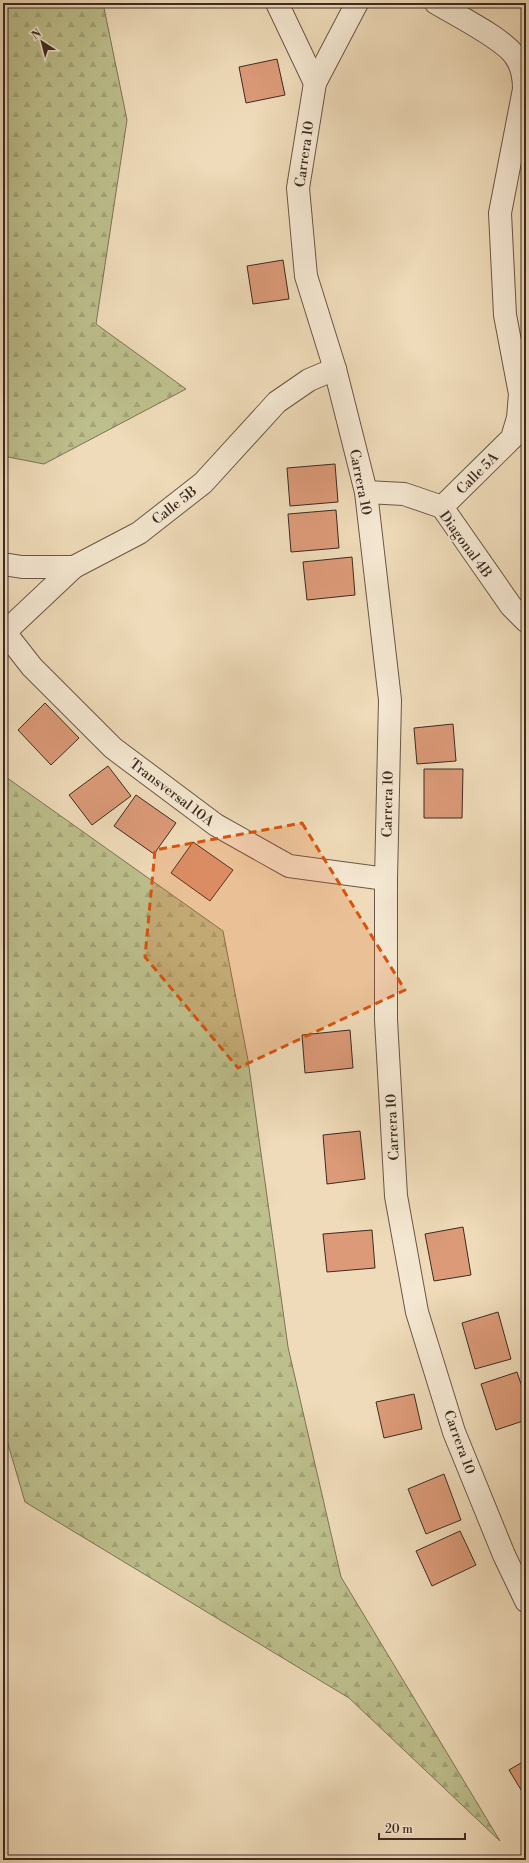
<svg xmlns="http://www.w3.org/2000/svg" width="529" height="1863" font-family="'Libre Bodoni',serif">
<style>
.forest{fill:url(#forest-firs);stroke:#7d7457}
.building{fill:#dc9a78;stroke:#3d2a22}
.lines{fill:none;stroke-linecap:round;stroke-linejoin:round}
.minor-casing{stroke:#6a5648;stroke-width:24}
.tertiary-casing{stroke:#6a5648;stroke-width:24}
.minor{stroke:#f5e8d2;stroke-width:22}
.tertiary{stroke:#f5e8d2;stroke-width:22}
.marked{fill:#d7540e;fill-opacity:0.2;stroke:#d7540e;stroke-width:3;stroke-dasharray:8 5;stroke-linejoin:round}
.labels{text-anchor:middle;stroke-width:3.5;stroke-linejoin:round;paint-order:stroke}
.street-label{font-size:14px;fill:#3d2a22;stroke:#f5e8d2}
</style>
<defs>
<pattern id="forest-firs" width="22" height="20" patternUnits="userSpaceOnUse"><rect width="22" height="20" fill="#bdbf8c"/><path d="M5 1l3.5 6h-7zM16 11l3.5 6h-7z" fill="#a3a478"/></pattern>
</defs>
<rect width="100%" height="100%" fill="#efdbb9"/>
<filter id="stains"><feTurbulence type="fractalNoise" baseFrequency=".005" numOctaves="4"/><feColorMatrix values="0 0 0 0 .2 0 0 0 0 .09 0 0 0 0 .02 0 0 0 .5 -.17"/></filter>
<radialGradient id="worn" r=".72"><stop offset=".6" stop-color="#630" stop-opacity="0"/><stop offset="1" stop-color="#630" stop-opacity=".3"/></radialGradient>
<g class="forest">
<polygon points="3,3 103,3 127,120 96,324 186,389 44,464 3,456"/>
<polygon points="3,775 223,931 248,1060 288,1347 341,1577 500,1841 349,1698 25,1502 3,1427"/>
</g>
<g class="building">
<polygon points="277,59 285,95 246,103 239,67"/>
<polygon points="283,260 289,299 253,304 247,266"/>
<polygon points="335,464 338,502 290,506 287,468"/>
<polygon points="336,510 339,548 291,552 288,514"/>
<polygon points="352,557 355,595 307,600 303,562"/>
<polygon points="45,703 79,738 51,765 18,730"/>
<polygon points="453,724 456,761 417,764 414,728"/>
<polygon points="108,766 131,796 92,825 69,795"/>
<polygon points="424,769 463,769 462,818 424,818"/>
<polygon points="136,795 176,823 154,854 114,826"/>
<polygon points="193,842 233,870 210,901 171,873"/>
<polygon points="350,1030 353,1068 305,1073 302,1035"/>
<polygon points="360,1131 365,1179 327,1184 323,1135"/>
<polygon points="463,1227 471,1275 434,1281 425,1234"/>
<polygon points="372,1230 375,1268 327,1272 323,1234"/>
<polygon points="498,1312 511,1359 475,1369 462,1323"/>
<polygon points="517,1372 526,1399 526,1420 496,1430 481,1384"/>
<polygon points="414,1394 422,1429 384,1438 376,1402"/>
<polygon points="444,1474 461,1520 426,1534 408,1489"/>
<polygon points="526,1504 526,1518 521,1507"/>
<polygon points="460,1531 476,1565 432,1586 416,1551"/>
<polygon points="526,1760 526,1798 509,1770"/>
</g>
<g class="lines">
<g class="minor-casing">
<g id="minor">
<polyline points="277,3 315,83"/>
<path d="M 436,3 C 456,15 504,39 515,56 C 522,66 524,77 524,89 L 500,213 L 505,315 L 520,394 L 518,418 L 512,438 L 442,507"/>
<polyline points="366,492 404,494 442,507 511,606 526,621"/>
<polyline points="3,564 22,567 74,567"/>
<polyline points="3,630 32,667 113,748 216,825 289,866 386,879"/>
<polyline points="5,632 74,567 139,533 203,483 277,402 309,380 335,369"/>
</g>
</g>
<g class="tertiary-casing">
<polyline id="tertiary" points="357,3 315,83 298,188 306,276 335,369 366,492 390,700 386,879 386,1020 396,1196 417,1312 454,1432 504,1555 526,1601"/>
</g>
<use href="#minor" class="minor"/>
<use href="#tertiary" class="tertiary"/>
</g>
<path class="marked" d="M 302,823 L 405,990 L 238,1068 L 145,957 L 155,850 Z"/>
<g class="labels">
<g class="street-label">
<text transform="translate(304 154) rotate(-82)" y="5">Carrera 10</text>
<text transform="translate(477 473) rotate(-45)" y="5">Calle 5A</text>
<text transform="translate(361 482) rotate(79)" y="5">Carrera 10</text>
<text transform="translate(174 505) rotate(-38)" y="5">Calle 5B</text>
<text transform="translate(466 544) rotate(54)" y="5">Diagonal 4B</text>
<text transform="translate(172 792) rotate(37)" y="5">Transversal 10A</text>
<text transform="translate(387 804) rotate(-89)" y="5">Carrera 10</text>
<text transform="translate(392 1127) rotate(-93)" y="5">Carrera 10</text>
<text transform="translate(460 1442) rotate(70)" y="5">Carrera 10</text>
</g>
</g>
<rect width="529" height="1863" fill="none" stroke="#efdbb9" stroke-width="16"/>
<rect x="4" y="4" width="521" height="1855" fill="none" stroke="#3d2a22" stroke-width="2"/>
<rect x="8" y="8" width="513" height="1847" fill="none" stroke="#3d2a22"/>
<g transform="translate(42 42) rotate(324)" stroke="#f5e8d2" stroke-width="3" paint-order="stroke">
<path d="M0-3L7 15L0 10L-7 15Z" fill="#3d2a22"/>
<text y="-6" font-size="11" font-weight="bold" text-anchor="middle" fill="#3d2a22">N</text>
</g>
<path d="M379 1833v6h86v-6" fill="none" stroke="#3d2a22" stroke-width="2"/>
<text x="385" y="1833" font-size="12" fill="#3d2a22" stroke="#f5e8d2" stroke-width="3" paint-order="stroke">20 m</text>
<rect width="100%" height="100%" filter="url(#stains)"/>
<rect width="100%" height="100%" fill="url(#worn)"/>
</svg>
